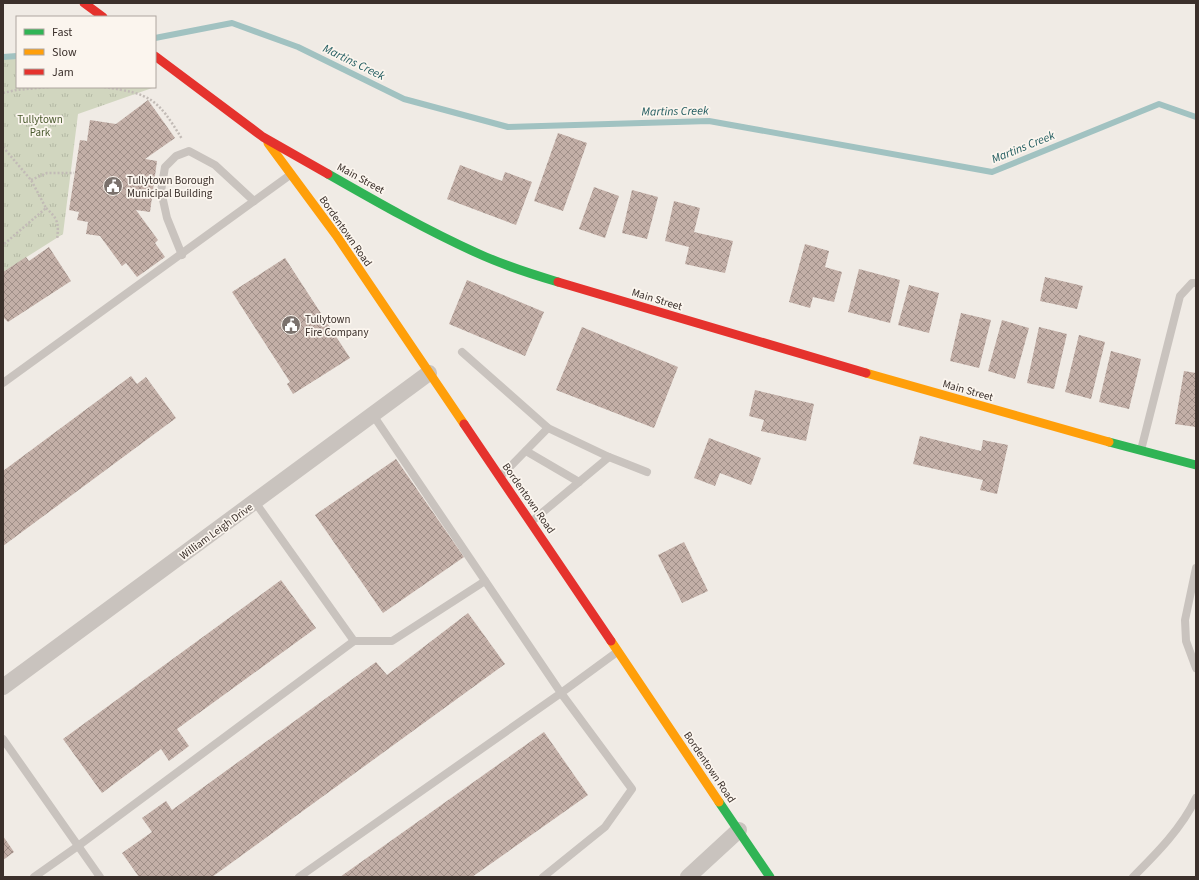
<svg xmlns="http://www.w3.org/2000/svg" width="1199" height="880" font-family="'Source Sans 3',sans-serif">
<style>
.park{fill:url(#park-tufts)}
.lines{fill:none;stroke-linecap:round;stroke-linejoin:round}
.stream{stroke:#a1c2c1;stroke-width:6}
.building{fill:url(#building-cross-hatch)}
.path{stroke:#c2bbb6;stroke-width:2.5;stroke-dasharray:2 2;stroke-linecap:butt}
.lane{stroke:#c9c3be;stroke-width:8}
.street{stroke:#c9c3be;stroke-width:16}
.fast{stroke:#30b455;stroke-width:9}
.slow{stroke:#ff9f0a;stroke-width:9}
.jam{stroke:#e5322d;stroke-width:9}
.labels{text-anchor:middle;stroke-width:3.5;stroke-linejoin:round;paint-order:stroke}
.park-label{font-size:11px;fill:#4a5a2e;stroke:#fbf5ee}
.street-label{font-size:11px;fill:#3b302b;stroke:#fbf5ee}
.poi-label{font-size:11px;fill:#3b302b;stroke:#fbf5ee;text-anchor:start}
.water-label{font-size:12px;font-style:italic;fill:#1f5a5e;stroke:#fbf5ee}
</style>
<defs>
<pattern id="park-tufts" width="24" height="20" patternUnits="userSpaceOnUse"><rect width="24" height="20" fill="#d1d6bf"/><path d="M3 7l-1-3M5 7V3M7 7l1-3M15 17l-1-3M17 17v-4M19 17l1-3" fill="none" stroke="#b4b8a4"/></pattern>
<pattern id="building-cross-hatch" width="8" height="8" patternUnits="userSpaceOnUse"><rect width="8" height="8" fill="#c3afa7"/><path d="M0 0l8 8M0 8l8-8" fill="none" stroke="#a08f88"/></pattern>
</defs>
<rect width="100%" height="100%" fill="#f0ebe5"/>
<polygon class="park" points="17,56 17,87 155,87 78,114 63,234 3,272 3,57"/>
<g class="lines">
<g class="stream">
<polyline points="155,38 232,23 298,47 404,99 508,127 709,121 992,172 1159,104 1196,117"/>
<polyline points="3,57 17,56"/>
</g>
</g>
<g class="building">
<polygon points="148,100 175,138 145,159 157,161 150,212 136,210 158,240 155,243 165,257 137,277 126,263 122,266 100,236 86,234 88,222 77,220 79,212 69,210 80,140 87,141 90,120 116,124"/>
<polygon points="558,133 587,143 563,211 534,201"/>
<polygon points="460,165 502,181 505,172 532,182 516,225 447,199"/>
<polygon points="594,187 619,196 605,238 579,229"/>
<polygon points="632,190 658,197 647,239 622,233"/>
<polygon points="674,201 700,208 694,232 733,241 725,273 685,264 689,247 665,241"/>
<polygon points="805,244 829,251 825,267 842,272 834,302 813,297 810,308 789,302"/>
<polygon points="49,247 71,281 8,322 4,318 3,318 3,272 26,257 29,261"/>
<polygon points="285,258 350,358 293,394 287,384 290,382 232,292"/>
<polygon points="859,269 900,280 890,323 848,312"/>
<polygon points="1045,277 1083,286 1077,309 1040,301"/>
<polygon points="467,280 544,312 525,356 449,324"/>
<polygon points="909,285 939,293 929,333 898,325"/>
<polygon points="961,313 991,320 979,368 950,361"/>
<polygon points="1002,320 1029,328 1015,379 988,371"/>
<polygon points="582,327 678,367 654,428 556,390"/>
<polygon points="1039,327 1067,334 1054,389 1027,383"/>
<polygon points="1079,335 1105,342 1091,399 1065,392"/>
<polygon points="1111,351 1141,359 1129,409 1099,402"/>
<polygon points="1184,371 1196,373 1196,427 1175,424"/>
<polygon points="131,376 137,384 146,377 176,418 3,546 3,471"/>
<polygon points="755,390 814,404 806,441 761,431 764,420 749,416"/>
<polygon points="920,436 981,451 983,440 1008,445 997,494 980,490 983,480 913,464"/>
<polygon points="709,438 761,458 751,485 720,473 715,486 694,478"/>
<polygon points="396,459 464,557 383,613 315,515"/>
<polygon points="684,542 708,591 682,603 658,555"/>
<polygon points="281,580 316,628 177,729 189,746 169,761 161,749 102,793 63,739"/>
<polygon points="468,613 505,664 212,877 139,877 122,853 152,832 142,818 166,801 172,810 376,662 387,675"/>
<polygon points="544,732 588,795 472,877 340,877"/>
<polygon points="3,836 14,852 3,860"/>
</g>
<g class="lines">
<g class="path">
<path d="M 104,87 C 151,94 157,98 182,139"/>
<polyline points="3,93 16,90 49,87"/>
<polyline points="3,147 31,180 46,208 3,245"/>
<polyline points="31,180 47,173 74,173"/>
<path d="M 46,208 C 58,219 59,223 57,240"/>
</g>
<g class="lane">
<polyline points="182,255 167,218 161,191 165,167 176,156 189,151 215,165 254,201"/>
<polyline points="462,352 548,428 609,457 531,522"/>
<polyline points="3,383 290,175"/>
<polyline points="1141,450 1180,296 1192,283 1196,283"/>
<polyline points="526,451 579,482"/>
<polyline points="609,457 647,472"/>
<polyline points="501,476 548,428"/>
<polyline points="255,502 354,641"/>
<polyline points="1196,568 1185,620 1186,641 1196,668"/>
<polyline points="3,739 100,877"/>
<polyline points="34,877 78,846 354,641 392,641 485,581"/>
<polyline points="299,877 561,693 373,415"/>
<polyline points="543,877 605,827 632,789 561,693 617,652"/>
<path d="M 1133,877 C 1156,854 1182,828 1196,798"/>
</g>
<g class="street">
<polyline points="3,687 429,373"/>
<polyline points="688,877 739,830"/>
</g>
<g class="fast">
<path d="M 328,174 C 377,202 426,230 477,253 C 503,265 531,274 558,282"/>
<polyline points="1109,442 1196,465"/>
<polyline points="719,802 770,877"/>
</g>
<g class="slow">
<polyline points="268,143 336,235 464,424"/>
<polyline points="866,373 1109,442"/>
<polyline points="611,641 719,802"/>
</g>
<g class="jam">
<polyline points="84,3 103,17"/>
<polyline points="155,56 263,137 328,174"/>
<polyline points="558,282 866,373"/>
<polyline points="464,424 611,641"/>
</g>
</g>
<defs>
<g id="civic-disc" transform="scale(1)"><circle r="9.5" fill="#7a716c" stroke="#fbf5ee"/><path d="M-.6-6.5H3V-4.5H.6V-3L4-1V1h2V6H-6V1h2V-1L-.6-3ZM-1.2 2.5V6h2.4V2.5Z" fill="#fff"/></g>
</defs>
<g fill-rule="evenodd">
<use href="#civic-disc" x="113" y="186"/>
<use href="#civic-disc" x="291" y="325"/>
</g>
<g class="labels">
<g class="park-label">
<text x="40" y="123">Tullytown<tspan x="40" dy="13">Park</tspan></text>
</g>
<g class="street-label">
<text transform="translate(361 178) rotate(29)" y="4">Main Street</text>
<text transform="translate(346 231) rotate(55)" y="4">Bordentown Road</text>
<text transform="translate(657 299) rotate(17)" y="4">Main Street</text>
<text transform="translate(968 390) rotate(16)" y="4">Main Street</text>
<text transform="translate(529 498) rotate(55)" y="4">Bordentown Road</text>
<text transform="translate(216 531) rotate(-36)" y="4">William Leigh Drive</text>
<text transform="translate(710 767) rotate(56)" y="4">Bordentown Road</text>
</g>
<g class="poi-label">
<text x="127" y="184">Tullytown Borough<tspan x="127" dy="13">Municipal Building</tspan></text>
<text x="305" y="323">Tullytown<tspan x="305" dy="13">Fire Company</tspan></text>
</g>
<g class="water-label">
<text transform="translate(354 62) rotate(26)" y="4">Martins Creek</text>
<text transform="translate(675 111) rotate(-1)" y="4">Martins Creek</text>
<text transform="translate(1023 147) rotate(-22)" y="4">Martins Creek</text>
</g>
</g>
<rect width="1199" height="880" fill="none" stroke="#3b302b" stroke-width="8"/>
<rect x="16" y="16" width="140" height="72" fill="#fbf5ee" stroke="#aea6a0"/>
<rect x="24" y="29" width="20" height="6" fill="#30b455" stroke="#aea6a0"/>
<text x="52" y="36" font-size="12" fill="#3b302b">Fast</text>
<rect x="24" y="49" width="20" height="6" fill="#ff9f0a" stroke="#aea6a0"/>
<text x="52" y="56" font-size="12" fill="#3b302b">Slow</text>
<rect x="24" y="69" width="20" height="6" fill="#e5322d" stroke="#aea6a0"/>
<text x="52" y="76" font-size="12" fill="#3b302b">Jam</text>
</svg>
